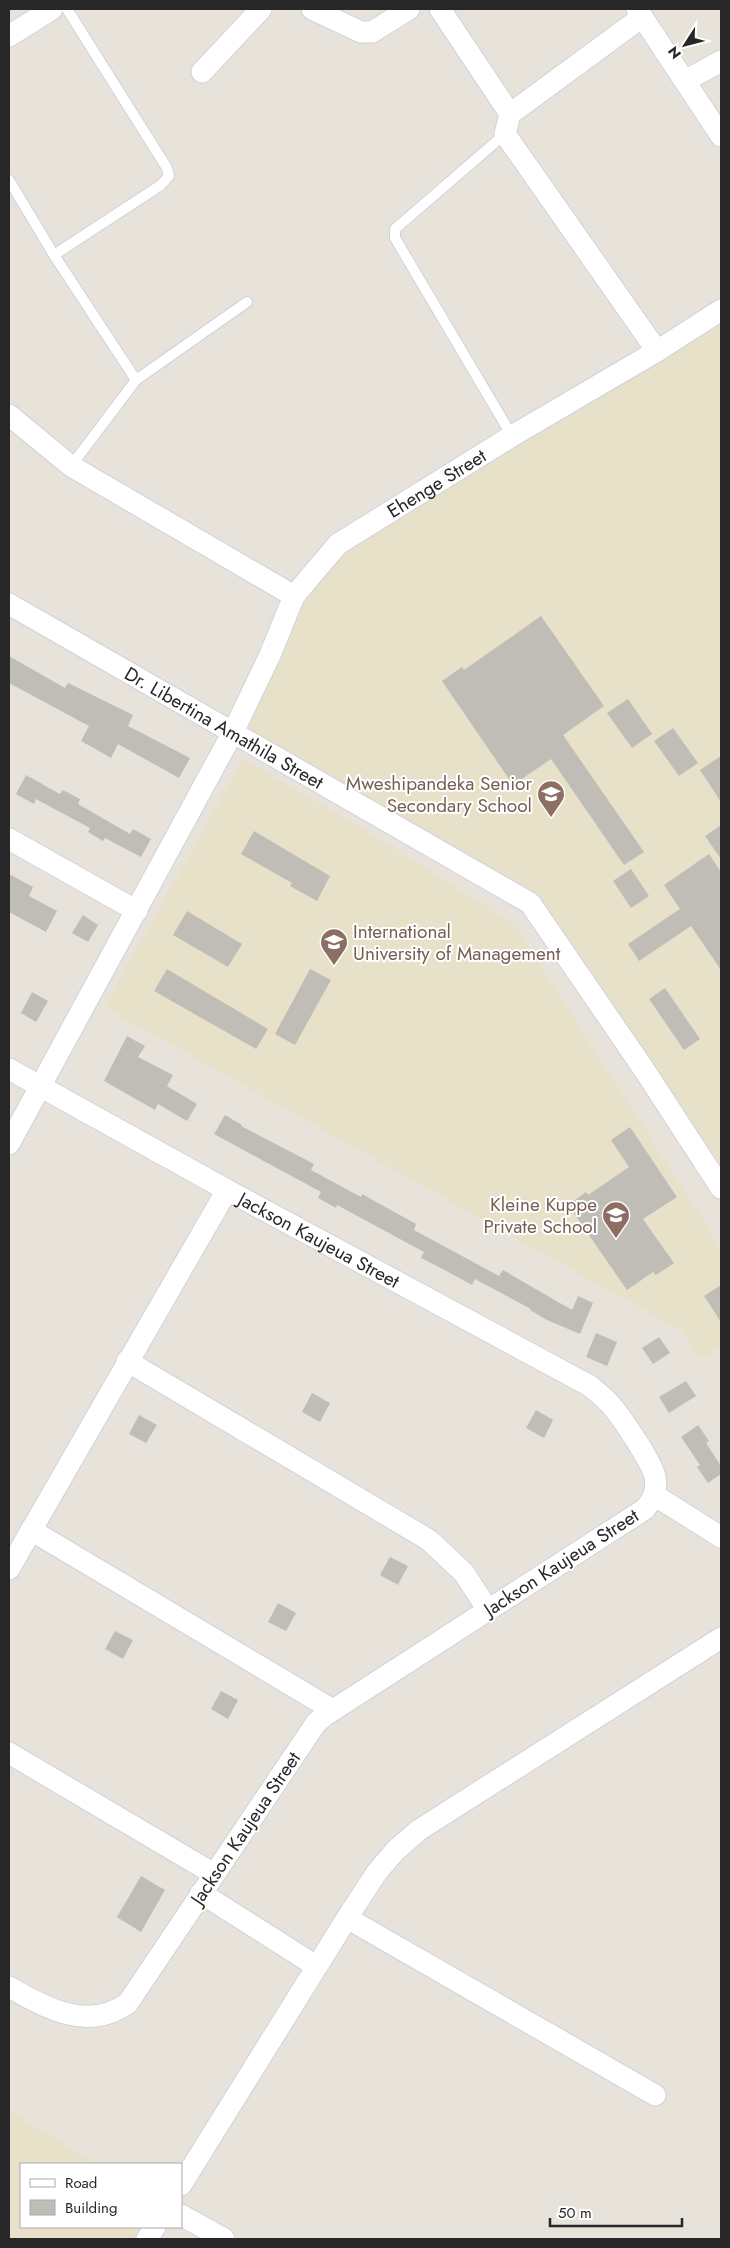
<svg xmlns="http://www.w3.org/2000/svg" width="730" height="2248" font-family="Jost,sans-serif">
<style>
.education{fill:#e8e1ca}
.building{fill:#c0bdb6}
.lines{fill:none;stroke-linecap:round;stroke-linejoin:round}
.lane-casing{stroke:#cfd1de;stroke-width:12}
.street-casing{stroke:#cfd1de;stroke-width:23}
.lane{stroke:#fff;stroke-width:10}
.street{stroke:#fff;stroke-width:21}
.labels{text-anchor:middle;stroke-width:4;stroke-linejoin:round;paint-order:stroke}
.street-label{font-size:19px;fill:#272727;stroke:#fff}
.education-label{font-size:19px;fill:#785e54;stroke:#fff;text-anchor:end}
</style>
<rect width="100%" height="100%" fill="#e8e3da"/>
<g class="education">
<polygon points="721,310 721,1188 530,903 233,732 294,596 338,544"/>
<polygon points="243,759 362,828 514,924 721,1248 721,1346 700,1360 683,1332 104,1007"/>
<polygon points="9,2111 97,2164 21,2164 21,2227 155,2227 147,2239 9,2239"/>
</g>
<g class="building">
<polygon points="541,616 604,706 563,735 644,852 624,865 551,759 513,785 442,681 462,667 464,670"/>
<polygon points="9,656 65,688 68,683 133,715 128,726 190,758 179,778 118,744 111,758 81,741 89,726 9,683"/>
<polygon points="628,699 652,734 632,748 607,713"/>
<polygon points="673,728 698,763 679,776 654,741"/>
<polygon points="721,756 721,802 700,770"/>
<polygon points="26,775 60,794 63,790 80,799 78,804 130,834 133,829 151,839 141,857 105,838 103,841 88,832 90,828 36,799 34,804 16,794"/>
<polygon points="721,825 721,859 705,836"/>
<polygon points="254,831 330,876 317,901 290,886 292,883 241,854"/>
<polygon points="709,854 721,872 721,970 691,926 639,961 628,944 680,909 664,885"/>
<polygon points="631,869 649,896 631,908 613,881"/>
<polygon points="9,874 33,887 29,896 57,911 46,932 9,912"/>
<polygon points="187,911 242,944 228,967 173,935"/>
<polygon points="83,915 98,925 88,942 72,933"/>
<polygon points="167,969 268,1029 256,1049 154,991"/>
<polygon points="310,969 331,980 295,1045 275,1034"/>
<polygon points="665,988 700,1039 684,1050 649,999"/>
<polygon points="32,992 48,1001 36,1022 21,1013"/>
<polygon points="127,1036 145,1046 138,1057 173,1075 167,1086 197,1104 187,1121 158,1104 155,1110 104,1081"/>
<polygon points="225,1115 242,1125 241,1126 314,1164 311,1170 361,1197 362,1194 416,1224 414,1230 499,1276 503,1270 572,1310 578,1296 593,1303 580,1334 547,1320 530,1310 531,1309 475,1279 472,1285 439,1267 421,1258 424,1252 337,1205 336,1208 318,1198 321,1192 214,1134"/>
<polygon points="630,1127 677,1197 643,1219 674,1263 656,1275 653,1272 627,1290 568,1205 586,1192 588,1195 629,1167 611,1140"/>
<polygon points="721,1285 721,1322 704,1296"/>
<polygon points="596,1333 617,1342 607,1366 586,1357"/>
<polygon points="659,1337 670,1353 653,1364 642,1348"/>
<polygon points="686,1381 696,1396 669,1413 659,1397"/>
<polygon points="312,1393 330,1403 320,1422 302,1412"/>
<polygon points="536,1410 553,1420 544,1438 526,1428"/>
<polygon points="139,1415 157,1425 146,1443 129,1434"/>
<polygon points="698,1425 709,1441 706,1443 721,1466 721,1474 708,1483 697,1467 700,1465 681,1437"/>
<polygon points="390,1557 408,1566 398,1585 380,1575"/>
<polygon points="278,1603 296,1613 286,1631 268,1622"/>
<polygon points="115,1631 133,1640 123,1659 105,1649"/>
<polygon points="221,1691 238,1700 228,1719 211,1709"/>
<polygon points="141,1876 165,1890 141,1932 117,1917"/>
</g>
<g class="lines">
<g class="lane-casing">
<g id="lane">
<polyline points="505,134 395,229 395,238 512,436"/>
<polyline points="9,180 54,255 136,380 71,466"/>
<polyline points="54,255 161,185 169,176 167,168 67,9"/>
<polyline points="136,380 247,302"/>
</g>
</g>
<g class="street-casing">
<g id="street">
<polyline points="312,9 361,32 372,32 409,9"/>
<polyline points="440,9 510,114 505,134 657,351"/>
<polyline points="637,9 721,136"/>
<polyline points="9,36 52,9"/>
<polyline points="202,72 261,9"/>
<polyline points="685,81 721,61"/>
<polyline points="510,114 642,17"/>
<polyline points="9,415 71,466 294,596"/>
<path id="s1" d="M 9,604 L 530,903 L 645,1071 L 721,1188"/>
<polyline points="9,839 137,911"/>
<path id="s2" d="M 9,1069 L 227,1190 L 590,1386 C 597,1392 605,1398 611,1405 C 622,1418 652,1462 655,1477 C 658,1490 653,1500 645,1509 L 324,1716 L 316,1723 L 128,2003 C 88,2032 46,2008 9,1987"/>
<path id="s3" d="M 9,1144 L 233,732 L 270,655 L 294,596 L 338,544 L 512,436 L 657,351 L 721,310"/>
<polyline points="127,1361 429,1540 464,1573 488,1610"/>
<polyline points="654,1495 721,1537"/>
<polyline points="31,1530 333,1710"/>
<polyline points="9,1569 227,1190"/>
<polyline points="9,1753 214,1874"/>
<polyline points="201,1893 316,1966"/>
<polyline points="347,1918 655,2095"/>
<polyline points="181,2185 347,1918 377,1872 395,1851 419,1830 721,1638"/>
<polyline points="181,2215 224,2239"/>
<polyline points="147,2239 155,2227"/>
</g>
</g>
<use href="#lane" class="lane"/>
<use href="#street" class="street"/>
</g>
<defs>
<g id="school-pin" transform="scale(1.4375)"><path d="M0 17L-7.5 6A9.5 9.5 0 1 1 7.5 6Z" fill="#8d6e63" stroke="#fff"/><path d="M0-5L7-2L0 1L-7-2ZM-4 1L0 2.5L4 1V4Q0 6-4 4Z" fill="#fff"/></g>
<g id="university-pin" transform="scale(1.4375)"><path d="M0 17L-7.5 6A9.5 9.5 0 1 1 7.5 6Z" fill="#8d6e63" stroke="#fff"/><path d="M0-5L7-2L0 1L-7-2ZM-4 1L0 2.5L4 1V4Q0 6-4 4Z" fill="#fff"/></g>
</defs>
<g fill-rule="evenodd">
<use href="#school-pin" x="551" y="794"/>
<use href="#university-pin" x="334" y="942"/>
<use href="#school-pin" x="616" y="1215"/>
</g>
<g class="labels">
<g class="street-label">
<text dy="7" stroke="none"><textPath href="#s3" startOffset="802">Ehenge Street</textPath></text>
<text dy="7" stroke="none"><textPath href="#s1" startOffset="248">Dr. Libertina Amathila Street</textPath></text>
<text dy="7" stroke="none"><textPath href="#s2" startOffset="354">Jackson Kaujeua Street</textPath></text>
<text transform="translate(561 1562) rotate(-33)" y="7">Jackson Kaujeua Street</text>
<text transform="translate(245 1828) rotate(-56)" y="7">Jackson Kaujeua Street</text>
</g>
<g class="education-label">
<text x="532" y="790">Mweshipandeka Senior<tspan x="532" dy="22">Secondary School</tspan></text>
<text x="353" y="938" text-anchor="start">International<tspan x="353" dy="22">University of Management</tspan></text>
<text x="597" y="1211">Kleine Kuppe<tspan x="597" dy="22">Private School</tspan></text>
</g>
</g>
<rect width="730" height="2248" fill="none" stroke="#272727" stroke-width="20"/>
<rect x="20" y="2163" width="162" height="65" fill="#ffffff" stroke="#a9a9a9"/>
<rect x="30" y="2179" width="25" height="8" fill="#ffffff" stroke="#a9a9a9"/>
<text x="65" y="2188" font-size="15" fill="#272727">Road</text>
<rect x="30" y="2200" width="25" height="15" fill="#c0bdb6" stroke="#a9a9a9"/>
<text x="65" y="2213" font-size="15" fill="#272727">Building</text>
<g transform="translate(685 45) rotate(234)" stroke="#ffffff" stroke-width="4" paint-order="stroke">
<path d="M0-4L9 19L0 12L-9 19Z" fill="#272727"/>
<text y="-8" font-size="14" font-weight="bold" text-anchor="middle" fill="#272727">N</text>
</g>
<path d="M550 2218v8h132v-8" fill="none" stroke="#272727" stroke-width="2.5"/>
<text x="558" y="2218" font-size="15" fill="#272727" stroke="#ffffff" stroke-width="4" paint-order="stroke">50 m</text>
</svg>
